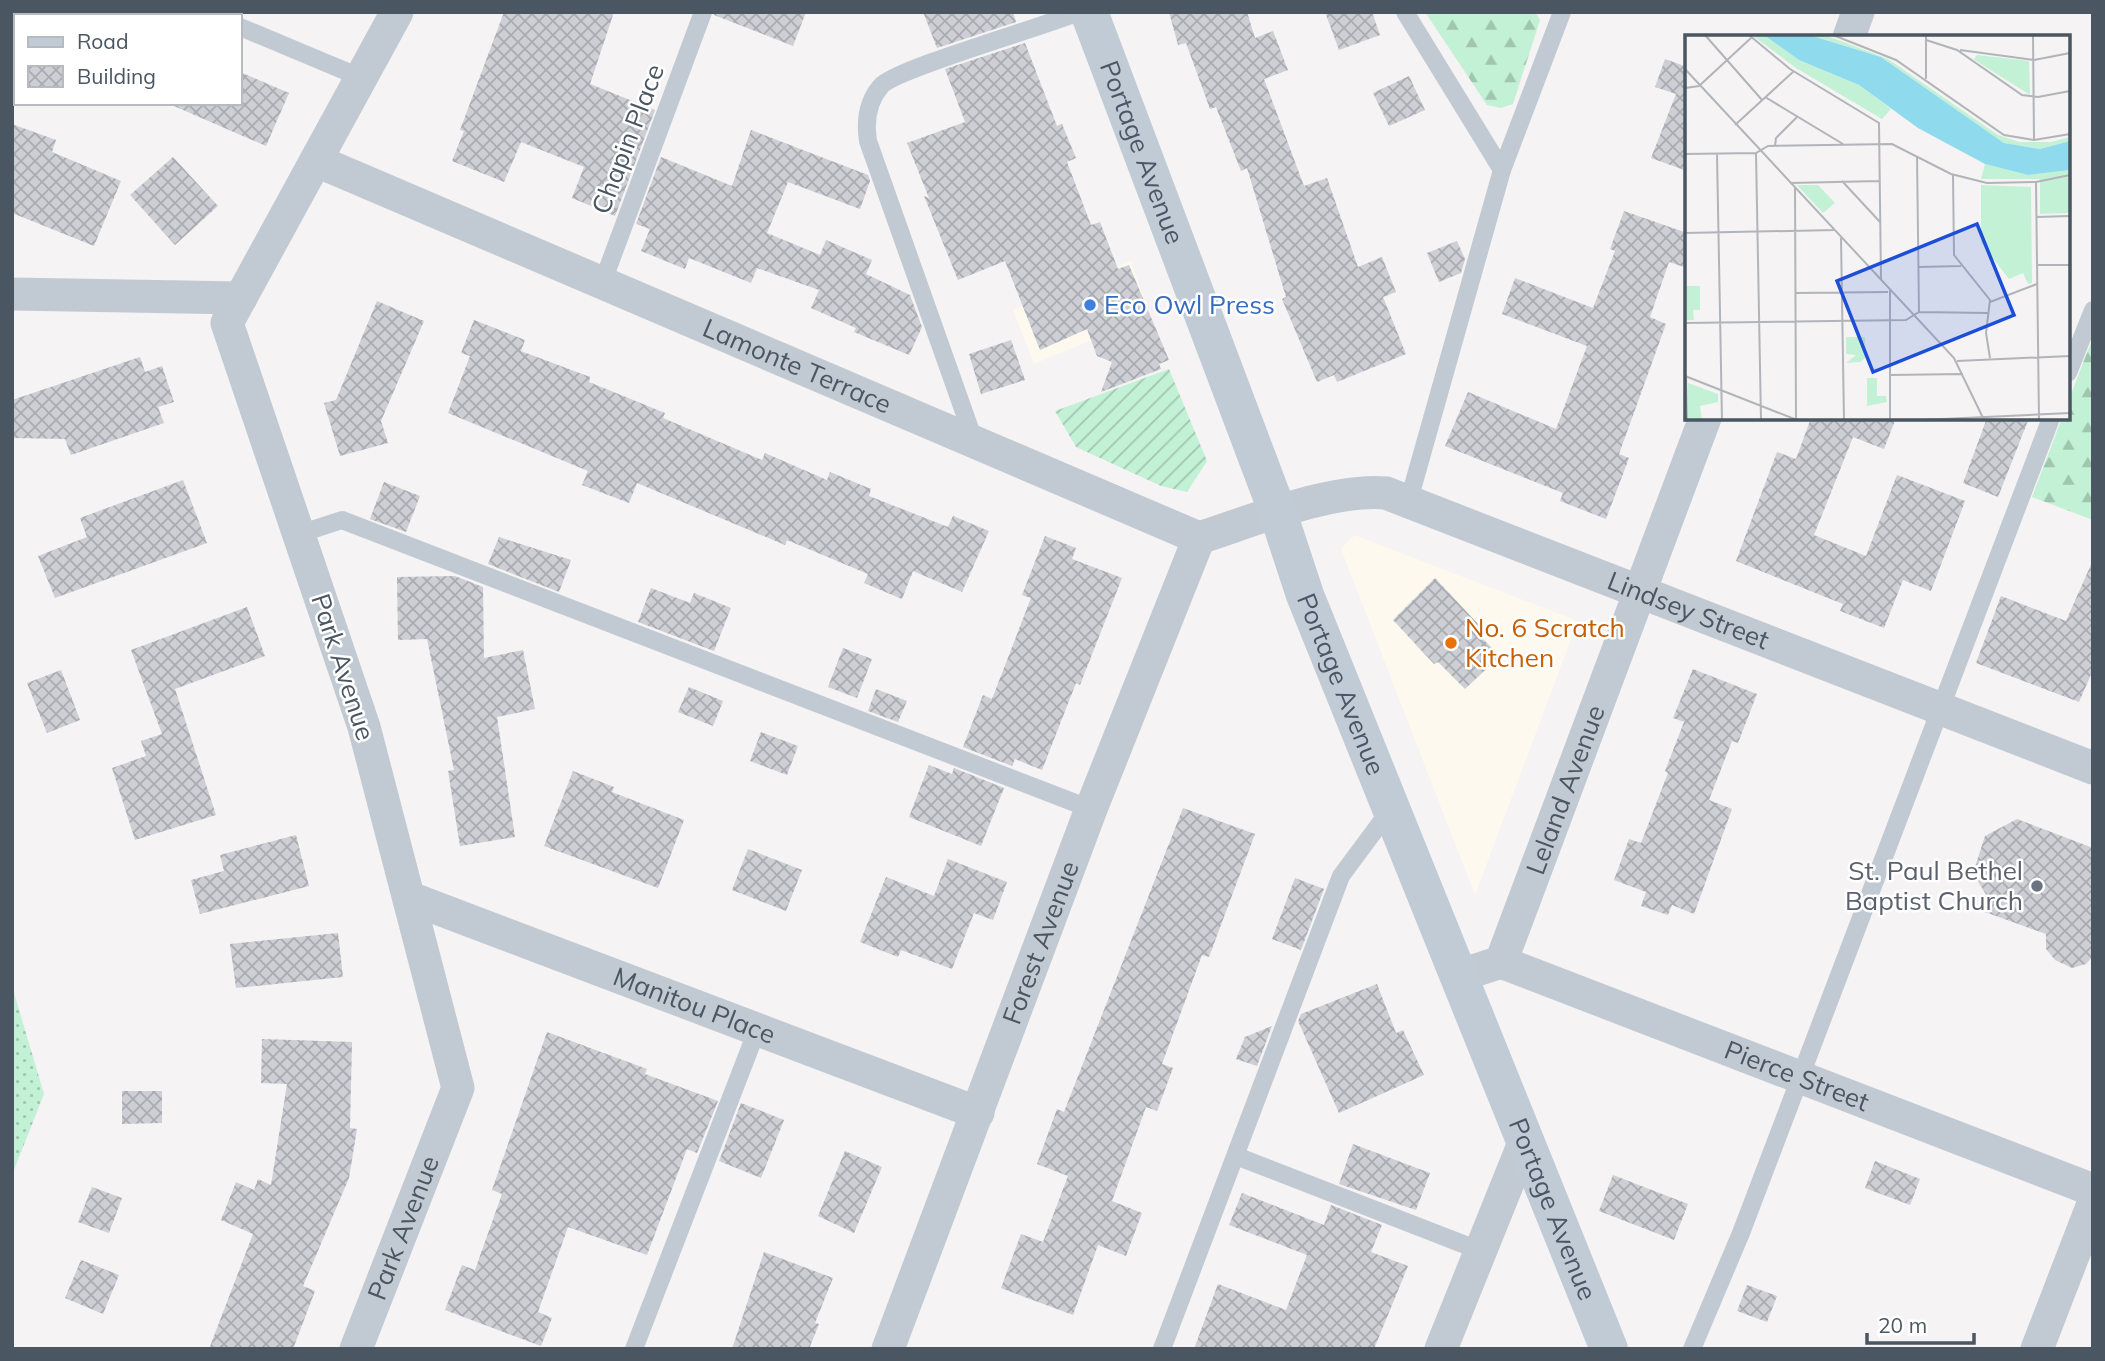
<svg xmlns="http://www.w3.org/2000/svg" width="2105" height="1361" font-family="Mulish,sans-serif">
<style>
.commercial{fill:#fdf9ef}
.grass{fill:url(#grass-dots)}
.forest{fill:url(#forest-firs)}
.garden{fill:url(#garden-furrows)}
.building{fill:url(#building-cross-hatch)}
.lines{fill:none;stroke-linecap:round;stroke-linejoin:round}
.service{stroke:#c1cad2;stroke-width:18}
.minor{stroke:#c1cad2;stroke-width:33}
.secondary{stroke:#c1cbd6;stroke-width:38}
.shop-dot{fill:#3f7fe0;stroke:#fff;stroke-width:2.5}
.food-dot{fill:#e8710a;stroke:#fff;stroke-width:2.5}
.worship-dot{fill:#6b7280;stroke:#fff;stroke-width:2.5}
.labels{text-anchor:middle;stroke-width:5;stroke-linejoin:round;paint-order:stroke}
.street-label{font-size:26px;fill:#4a5661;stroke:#fff}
.shop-label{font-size:26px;fill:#366cbe;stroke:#fff;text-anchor:start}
.food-label{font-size:26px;fill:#c56008;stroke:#fff;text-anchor:start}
.worship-label{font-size:26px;fill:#5b616d;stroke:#fff;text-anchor:end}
.inset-road{fill:none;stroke:#b1b4b9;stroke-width:2}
.view{fill:#1d4ed8;fill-opacity:0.15;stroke:#1d4ed8;stroke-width:3.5}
.inset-edge{fill:none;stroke:#4a5661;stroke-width:3.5}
</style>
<defs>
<pattern id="grass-dots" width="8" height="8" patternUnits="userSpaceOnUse" patternTransform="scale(1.75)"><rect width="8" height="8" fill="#c3f1d5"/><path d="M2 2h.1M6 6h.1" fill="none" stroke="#a0c6b0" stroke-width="1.8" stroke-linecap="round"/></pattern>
<pattern id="forest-firs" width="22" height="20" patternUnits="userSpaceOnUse" patternTransform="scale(1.75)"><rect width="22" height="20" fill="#c3f1d5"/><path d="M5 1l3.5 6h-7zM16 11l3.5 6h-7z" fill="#a0c6b0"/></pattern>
<pattern id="garden-furrows" width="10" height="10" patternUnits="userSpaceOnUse" patternTransform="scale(1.75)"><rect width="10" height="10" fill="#c3f1d5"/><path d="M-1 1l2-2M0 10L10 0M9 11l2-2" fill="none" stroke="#a0c6b0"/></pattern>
<pattern id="building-cross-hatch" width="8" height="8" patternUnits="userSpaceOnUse" patternTransform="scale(1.75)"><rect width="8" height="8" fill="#cdcfd5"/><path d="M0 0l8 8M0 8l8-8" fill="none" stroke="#a8abb0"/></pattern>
</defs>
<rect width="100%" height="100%" fill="#f5f3f3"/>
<g class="commercial">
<polygon points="1131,261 1150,316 1034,364 1013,310"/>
<polygon points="1354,535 1578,621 1475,895 1341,549"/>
</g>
<polygon class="grass" points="12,986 44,1094 12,1175"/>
<g class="forest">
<polygon points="1425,12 1535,12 1540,20 1513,104 1501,108 1487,105"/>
<polygon points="2093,337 2093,520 2032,497 2062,418 2068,418 2068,402"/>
</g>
<polygon class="garden" points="1169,369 1207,461 1187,492 1161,486 1076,447 1055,411"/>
<g class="building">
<polygon points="504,12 614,12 590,84 655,110 615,216 572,198 584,167 521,142 504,182 452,161 464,131 460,130"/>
<polygon points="714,12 806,12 793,46 714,15"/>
<polygon points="923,12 1013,12 1016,22 937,48"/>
<polygon points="1169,12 1247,12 1255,38 1273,31 1288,70 1264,79 1304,186 1327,178 1358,267 1382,257 1396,292 1383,297 1406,354 1337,382 1334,375 1317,382 1282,299 1286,297 1247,168 1241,171 1216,107 1210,109 1186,43 1178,45"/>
<polygon points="1325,12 1372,12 1380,35 1339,50"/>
<polygon points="1025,43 1057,126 1062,124 1076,158 1067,162 1091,225 1100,222 1118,269 1129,265 1169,360 1159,364 1161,369 1101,392 1112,362 1097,356 1087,329 1040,350 1005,261 958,280 924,196 929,198 907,143 965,122 945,69"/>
<polygon points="1665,59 1687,67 1687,171 1651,158 1676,94 1655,87"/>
<polygon points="240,72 289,93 266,146 167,103 240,103"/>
<polygon points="1409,76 1425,110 1389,126 1373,93"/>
<polygon points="12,124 56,140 52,152 121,181 94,246 12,213"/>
<polygon points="751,130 868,175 870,181 860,209 788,182 767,233 820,255 826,240 872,260 866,274 910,295 922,327 909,355 854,332 856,328 811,308 819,290 757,268 751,283 689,258 685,269 641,251 650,229 636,224 661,157 732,186"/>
<polygon points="173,157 218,206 175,245 130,195"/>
<polygon points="1624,211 1687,233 1687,268 1669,262 1650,317 1666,324 1619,454 1629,458 1606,519 1560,501 1563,493 1445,446 1468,392 1556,429 1587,346 1502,314 1515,278 1593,308 1615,251 1610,249"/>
<polygon points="1457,241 1465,259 1461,273 1439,282 1427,253"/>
<polygon points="377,301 424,321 381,421 388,443 340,456 324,403 336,400"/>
<polygon points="474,320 525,340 521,351 590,377 589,382 665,413 663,418 762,460 765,453 827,480 830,472 871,489 869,496 948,527 953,516 989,531 962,592 913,571 902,599 864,583 868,574 787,540 785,545 637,483 629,503 582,485 588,471 448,413 470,356 461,353"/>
<polygon points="1011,340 1025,380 981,394 969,354"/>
<polygon points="140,357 145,372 162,366 174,402 158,407 164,423 71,455 65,439 12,438 12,400"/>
<polygon points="1811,418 1896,418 1884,449 1853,437 1814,535 1866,556 1897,475 1965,501 1931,591 1903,580 1884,628 1840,611 1843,604 1736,561 1777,452 1796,459"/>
<polygon points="1987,418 2029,418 1998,497 1963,483"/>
<polygon points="183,480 207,543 55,598 38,556 87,537 80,518"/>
<polygon points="384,482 420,496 406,532 370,519"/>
<polygon points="1045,536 1076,548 1072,559 1122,578 1080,685 1076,683 1042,770 1015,759 1012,766 963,747 983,695 992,699 1031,598 1022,595"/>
<polygon points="499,537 571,560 559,592 488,564"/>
<polygon points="2093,560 2093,670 2079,702 1976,663 2001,596 2066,621"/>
<polygon points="455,576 483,587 484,658 523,650 535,709 497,717 515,837 460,846 448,771 454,770 427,639 398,640 397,577"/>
<polygon points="1435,578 1479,625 1474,630 1500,656 1465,689 1438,662 1434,664 1393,620"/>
<polygon points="651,588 690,603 694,593 731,608 714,651 638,622"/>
<polygon points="247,607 265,656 175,689 216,815 135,840 112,768 146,756 141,741 162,734 131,650"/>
<polygon points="843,648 872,659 857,698 828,687"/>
<polygon points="1693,669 1757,694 1738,743 1732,741 1709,800 1732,809 1694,914 1672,905 1668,915 1641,906 1646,892 1614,880 1629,839 1641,843 1668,773 1665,771 1684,722 1673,718"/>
<polygon points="61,670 80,720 47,733 27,683"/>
<polygon points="689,687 723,701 713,726 678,712"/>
<polygon points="876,689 907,701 898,722 868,711"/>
<polygon points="761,732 798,746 787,775 750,761"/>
<polygon points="929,765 952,774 954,768 1004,788 981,846 909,817"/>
<polygon points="573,771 614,787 612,792 684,820 658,888 544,846"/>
<polygon points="1183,808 1255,834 1209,957 1202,955 1162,1064 1173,1068 1157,1111 1146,1107 1112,1201 1142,1213 1126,1256 1098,1245 1073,1315 1001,1288 1021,1234 1043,1242 1068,1176 1037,1164 1057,1109 1064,1112"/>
<polygon points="2017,819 2093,848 2093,956 2086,964 2072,968 2055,960 2046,949 2046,934 1982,911 1988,898 1973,873 1985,836"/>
<polygon points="296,835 309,886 200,914 191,880 224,871 220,855"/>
<polygon points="748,849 802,870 786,911 732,890"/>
<polygon points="948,859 1007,882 993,920 974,913 952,969 901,950 898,957 860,942 886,877 934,896"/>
<polygon points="1295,878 1324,889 1301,950 1272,939"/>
<polygon points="338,933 343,977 236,988 230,944"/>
<polygon points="1377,984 1396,1033 1403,1030 1424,1075 1339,1113 1298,1021 1301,1014"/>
<polygon points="1272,1026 1257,1066 1236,1059 1245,1037"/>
<polygon points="547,1032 647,1069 645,1074 718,1101 697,1153 687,1149 647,1255 568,1227 538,1312 552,1318 541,1346 445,1310 462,1265 475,1270 502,1194 492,1190"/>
<polygon points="262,1039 352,1042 350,1128 357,1129 349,1178 303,1286 315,1291 293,1349 209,1349 253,1234 221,1220 236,1182 254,1190 258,1179 271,1185 287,1084 261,1083"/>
<polygon points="122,1091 162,1091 162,1123 122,1124"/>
<polygon points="741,1103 784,1120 761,1178 719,1161"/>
<polygon points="1353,1144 1430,1173 1416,1210 1339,1184"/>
<polygon points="845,1151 882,1167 854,1233 818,1216"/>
<polygon points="1875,1161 1920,1179 1910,1205 1865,1188"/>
<polygon points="1613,1175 1688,1204 1674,1240 1599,1211"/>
<polygon points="92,1187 122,1198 109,1233 78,1222"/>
<polygon points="1242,1193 1324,1225 1331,1205 1382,1225 1371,1252 1408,1266 1374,1349 1194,1349 1218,1284 1286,1310 1307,1255 1229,1225"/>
<polygon points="764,1252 833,1278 815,1323 819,1324 809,1349 732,1349"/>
<polygon points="81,1260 119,1275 103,1314 65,1298"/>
<polygon points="1747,1285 1777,1296 1767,1322 1737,1311"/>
</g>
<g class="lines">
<g class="service">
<polyline points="205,12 214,16"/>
<polyline points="1405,12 1502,170"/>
<polyline points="12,17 14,12"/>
<polyline points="240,27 362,78"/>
<polyline points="602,284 703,12"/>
<polyline points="2068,373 2093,310"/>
<path d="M 975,443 L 868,141 C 865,121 867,102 881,86 C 895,69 1046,26 1079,12"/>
<polyline points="1409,500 1502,170 1562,12"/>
<polyline points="299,534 342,520 1091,809"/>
<polyline points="1236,1156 1481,1251"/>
<polyline points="634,1349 757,1030"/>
<polyline points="1162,1349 1341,876 1390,810"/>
<polyline points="1692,1349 1741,1233 2051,418"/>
</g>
<g class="minor">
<polyline points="1849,37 1858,12"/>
<path id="s1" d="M 317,161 L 1199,538 C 1252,521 1332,488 1386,493 L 2093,768"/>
<polyline points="12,294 241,298"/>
<path id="s2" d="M 410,898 L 978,1113"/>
<path id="s3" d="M 1501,962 L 2093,1190"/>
<path id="s4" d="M 1458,976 L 1501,962 L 1705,418"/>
<path id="s5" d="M 356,1349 L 458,1088 L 364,727 L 227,323 L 397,12"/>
<path id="s6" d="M 888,1349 L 1091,809 L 1199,538"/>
<polyline points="1441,1349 1526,1138"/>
<polyline points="2037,1349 2093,1204"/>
</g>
<path class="secondary" id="s7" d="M 1089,12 L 1278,513 L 1305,595 L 1609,1349"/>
</g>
<circle class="shop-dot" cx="1090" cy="305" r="7"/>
<circle class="food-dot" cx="1451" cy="643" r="7"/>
<circle class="worship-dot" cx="2037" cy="886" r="7"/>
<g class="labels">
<g class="street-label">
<text transform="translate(628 139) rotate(-69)" y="9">Chapin Place</text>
<text dy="9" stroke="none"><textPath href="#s7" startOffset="150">Portage Avenue</textPath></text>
<text dy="9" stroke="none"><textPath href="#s1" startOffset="522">Lamonte Terrace</textPath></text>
<text dy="9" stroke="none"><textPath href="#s1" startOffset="1477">Lindsey Street</textPath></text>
<text transform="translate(343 667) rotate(72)" y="9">Park Avenue</text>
<text dy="9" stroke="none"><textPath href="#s7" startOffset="718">Portage Avenue</textPath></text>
<text dy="9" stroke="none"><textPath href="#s4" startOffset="229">Leland Avenue</textPath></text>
<text dy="9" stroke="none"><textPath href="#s6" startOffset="434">Forest Avenue</textPath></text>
<text dy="9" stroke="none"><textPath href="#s2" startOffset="304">Manitou Place</textPath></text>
<text dy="9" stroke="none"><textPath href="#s3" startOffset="317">Pierce Street</textPath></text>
<text dy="9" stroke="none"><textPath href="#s7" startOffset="1284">Portage Avenue</textPath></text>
<text dy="9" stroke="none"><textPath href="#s5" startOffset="130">Park Avenue</textPath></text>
</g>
<g class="shop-label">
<text x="1104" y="314">Eco Owl Press</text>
</g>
<g class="food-label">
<text x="1465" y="637">No. 6 Scratch<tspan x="1465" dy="30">Kitchen</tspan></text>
</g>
<g class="worship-label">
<text x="2023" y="880">St. Paul Bethel<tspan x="2023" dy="30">Baptist Church</tspan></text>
</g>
</g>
<g transform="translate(1685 35)">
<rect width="385" height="385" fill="#f5f3f3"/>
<path d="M 292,20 L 344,26 L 345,60 L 296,29 L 289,24 ZM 300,129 L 343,140 L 385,135 L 385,178 L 355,179 L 355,144 L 296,144 ZM 112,150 L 133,150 L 150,168 L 138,178 ZM 296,150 L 346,152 L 347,248 L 343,249 L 338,238 L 324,244 L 296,208 ZM 0,251 L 15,251 L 15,275 L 8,275 L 9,285 L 0,285 ZM 3,348 L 33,359 L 33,367 L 15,371 L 17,385 L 3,385 Z" fill="#c3f1d5"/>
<path d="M 67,0 L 79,0 L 114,25 L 174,50 L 206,74 L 197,84 L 111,33 ZM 124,0 L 140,0 L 203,24 L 313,100 L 334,107 L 366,107 L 385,102 L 385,106 L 355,114 L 319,108 L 196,22 ZM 161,302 L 180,302 L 180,323 L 175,327 L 161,328 L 171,320 L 161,319 ZM 182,343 L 192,343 L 192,361 L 201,361 L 202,367 L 182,371 Z" fill="#c3f1d5"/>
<path d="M 301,166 L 345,166 L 345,180 L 301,180 ZM 302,183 L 336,183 L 336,197 L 302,197 ZM 322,204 L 335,204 L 335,229 L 322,230 Z" fill="#c3f1d5"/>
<path d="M 79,0 L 124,0 L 196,22 L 319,108 L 355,114 L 385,106 L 385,135 L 343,140 L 300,129 L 233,93 L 174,50 L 114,25 Z" fill="#90daee"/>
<path class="inset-road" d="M 20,0 L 77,65M 64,0 L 105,34 L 194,88 L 196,245M 148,0 L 211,25 L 319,100 L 349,105 L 385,99M 348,0 L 349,105M 241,5 L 272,15 L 337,60 L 353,62 L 385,56M 275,15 L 349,25 L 385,18M 0,34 L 269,323 L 299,385M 241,44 L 241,0M 0,53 L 14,51 L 66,3M 80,62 L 158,109M 50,90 L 109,36M 90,111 L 91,103 L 113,81M 71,118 L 76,385M 0,119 L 71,118 L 83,111 L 207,109 L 266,139 L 302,148 L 351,147 L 385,140M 32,119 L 37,385M 232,121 L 234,277M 268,140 L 269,220 L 305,265 L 301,298 L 305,323M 157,146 L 195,187M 351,147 L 354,385M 105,148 L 195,146M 110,153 L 111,385M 351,182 L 385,181M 0,198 L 149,195M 156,203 L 159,385M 352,230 L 385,230M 234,232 L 276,231M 205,254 L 205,385M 111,258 L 203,257M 305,267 L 352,249M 0,288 L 221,285 L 234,277 L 303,278M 272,326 L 385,321M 205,340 L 278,339M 0,341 L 112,385M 1,342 L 2,385M 236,385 L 385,378"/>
<path class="view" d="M 292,189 L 329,280 L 188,337 L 152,246 Z"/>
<rect width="385" height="385" class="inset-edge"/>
</g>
<rect width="2105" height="1361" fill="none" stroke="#4a5661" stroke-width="28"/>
<rect x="14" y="14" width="228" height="91" fill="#ffffff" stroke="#b7bbc0" stroke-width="2"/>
<rect x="28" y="37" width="35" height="10" fill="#c1cbd6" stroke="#b7bbc0" stroke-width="2"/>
<text x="77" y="49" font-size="21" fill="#4a5661">Road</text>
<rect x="28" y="66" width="35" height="21" fill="url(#building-cross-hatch)" stroke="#b7bbc0" stroke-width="2"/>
<text x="77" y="84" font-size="21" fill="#4a5661">Building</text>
<path d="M1867 1333v10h107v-10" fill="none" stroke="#4a5661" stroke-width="3.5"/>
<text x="1878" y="1333" font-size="21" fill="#4a5661" stroke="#ffffff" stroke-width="5" paint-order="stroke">20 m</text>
</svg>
